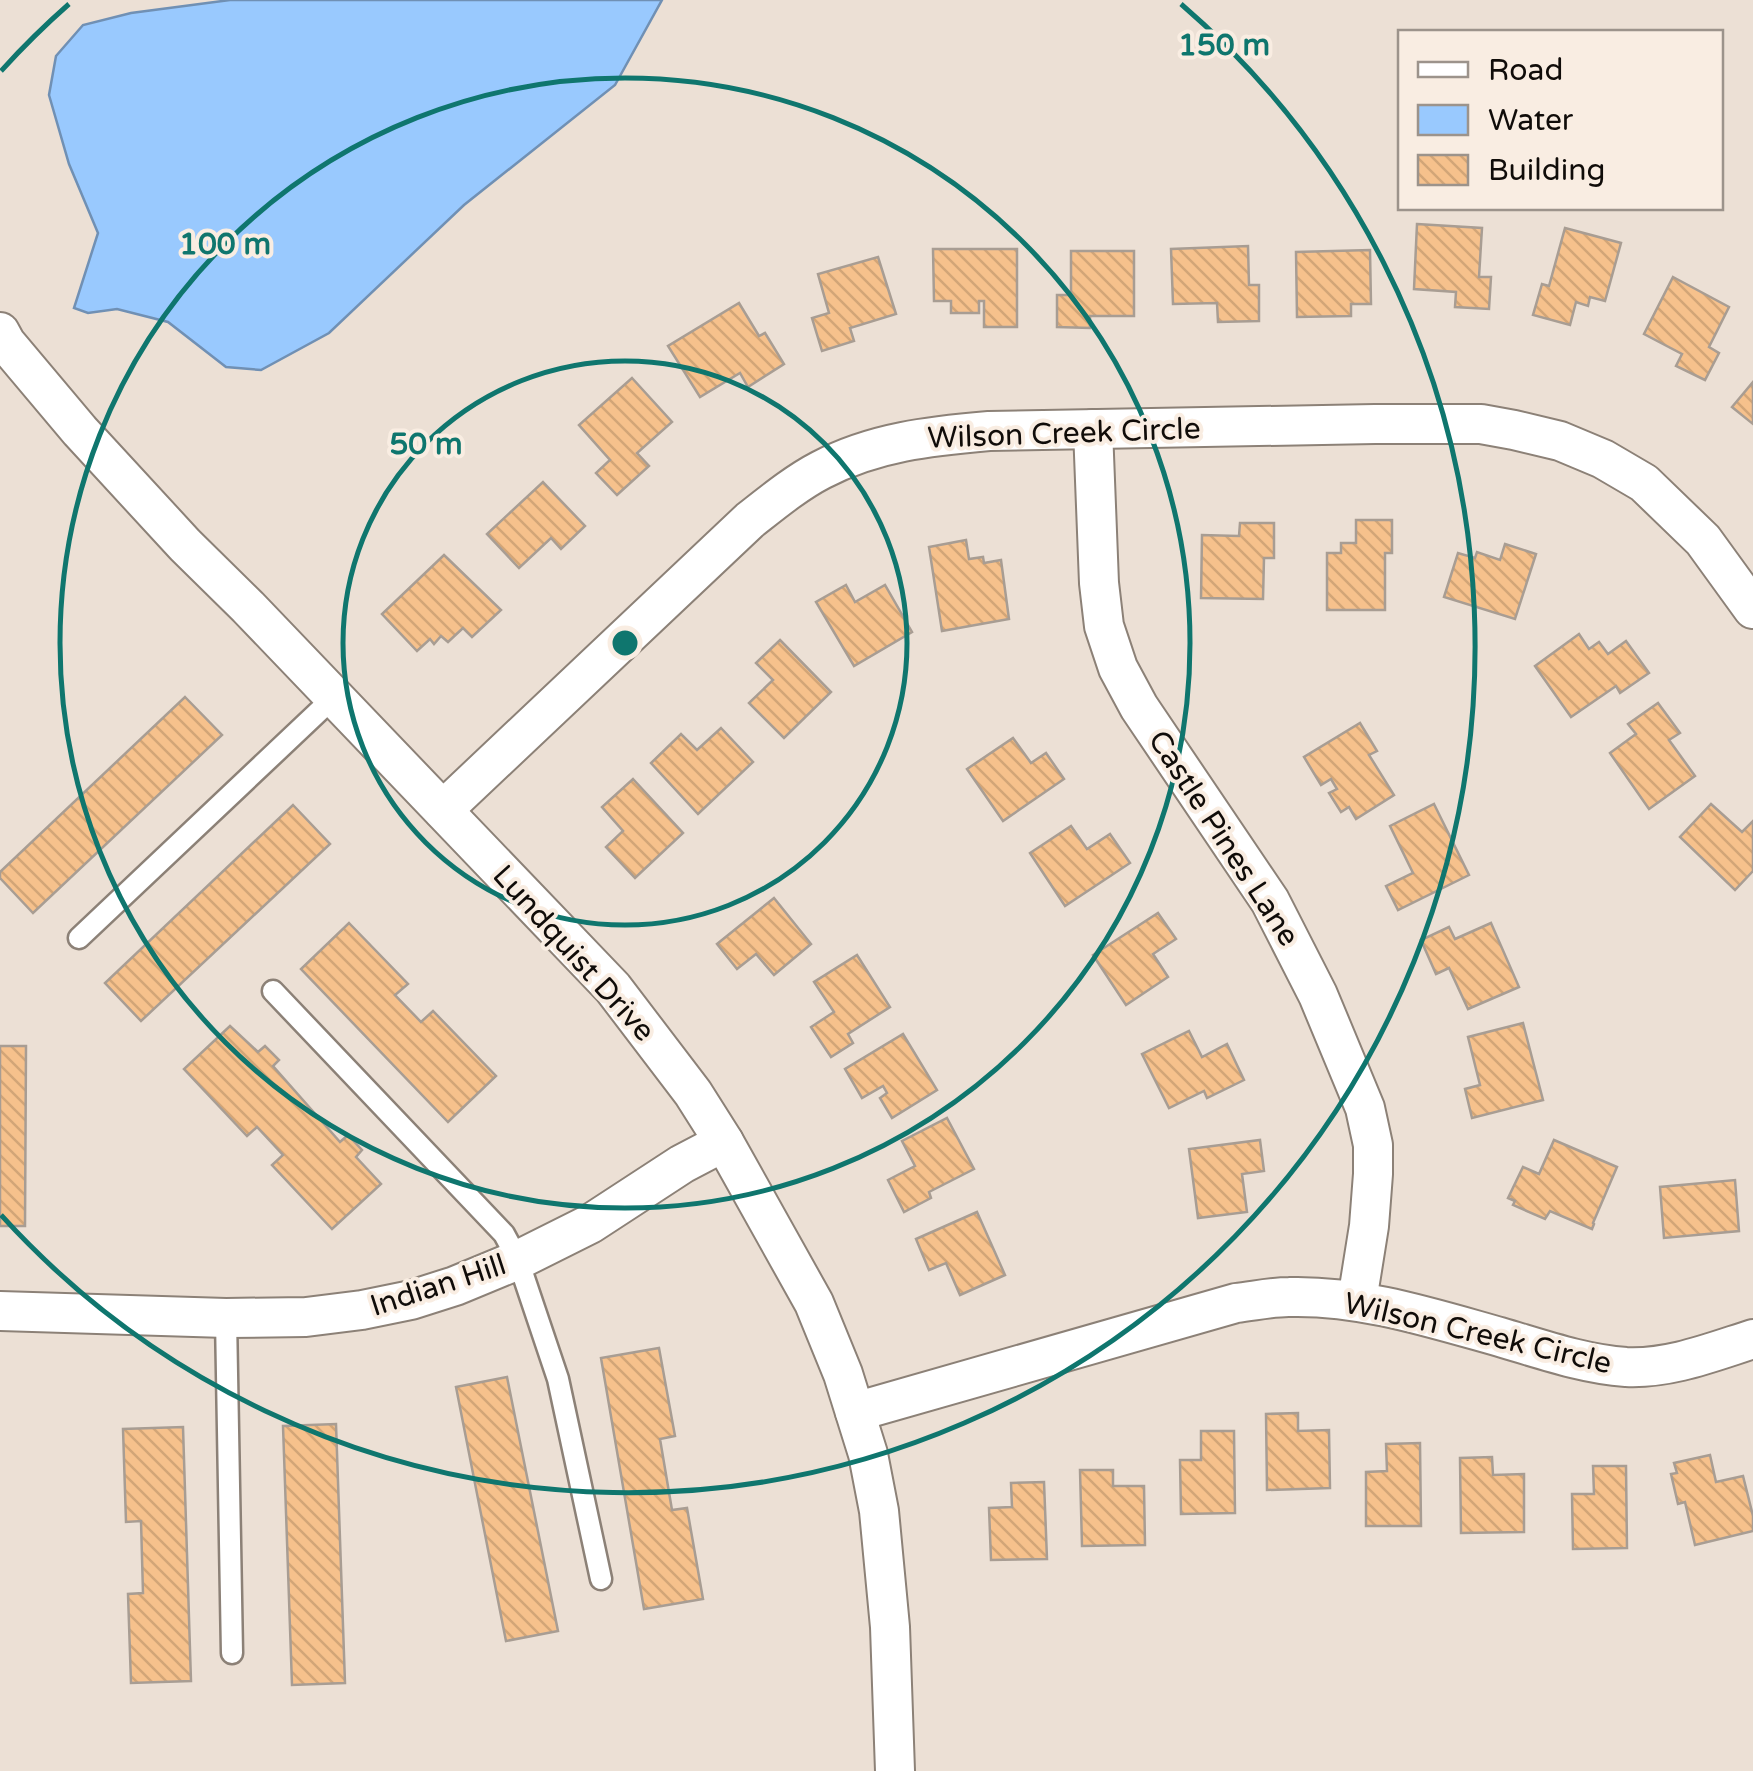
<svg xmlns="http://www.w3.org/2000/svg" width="1753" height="1771" font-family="'Varela Round',sans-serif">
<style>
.water{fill:#99c9fe;stroke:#7090b4;stroke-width:2.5}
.building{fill:url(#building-back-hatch);stroke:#a89d93;stroke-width:2.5}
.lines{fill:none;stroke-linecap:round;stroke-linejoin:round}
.lane-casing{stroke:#8c8177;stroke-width:25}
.street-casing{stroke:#8c8177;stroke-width:42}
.lane{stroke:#fff;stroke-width:20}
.street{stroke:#fff;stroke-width:38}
.ring{fill:none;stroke:#0f766e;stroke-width:5}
.labels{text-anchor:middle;stroke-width:8;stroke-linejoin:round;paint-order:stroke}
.street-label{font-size:30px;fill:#100c09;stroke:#f9ede2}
.centre{fill:#0f766e;stroke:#f9ede2;stroke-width:5}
.ring-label{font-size:30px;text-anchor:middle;font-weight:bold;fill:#0f766e;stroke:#f9ede2;stroke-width:8;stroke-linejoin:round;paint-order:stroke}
</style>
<defs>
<pattern id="building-back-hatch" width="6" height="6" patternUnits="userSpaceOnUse" patternTransform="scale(2.5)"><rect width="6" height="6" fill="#f6c18c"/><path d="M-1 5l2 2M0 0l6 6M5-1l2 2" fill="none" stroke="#d2a577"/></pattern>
</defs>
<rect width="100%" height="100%" fill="#ece0d5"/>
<polygon class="water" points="230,0 662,0 615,85 464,205 329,333 261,370 226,367 168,322 117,309 88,313 74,308 98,233 69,164 49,95 56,56 83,25 131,13"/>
<g class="building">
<polygon points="1417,224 1482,228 1479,277 1491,277 1489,309 1455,307 1456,292 1414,289"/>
<polygon points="1565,228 1621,243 1605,301 1590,297 1588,306 1576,302 1570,325 1533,315 1542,284 1549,286"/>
<polygon points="1248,246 1249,285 1259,285 1259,321 1218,322 1217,303 1173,304 1171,249"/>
<polygon points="933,249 1017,249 1017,327 984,327 984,301 979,301 979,313 951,313 951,301 934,301"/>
<polygon points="1370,250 1371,304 1351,304 1351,316 1297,317 1296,252"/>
<polygon points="1071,251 1134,251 1134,316 1090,316 1090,328 1057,327 1057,295 1071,295"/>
<polygon points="878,257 896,314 850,328 854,341 822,351 812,318 829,313 818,274"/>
<polygon points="1673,277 1729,307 1709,347 1719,353 1705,380 1676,366 1682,354 1644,334"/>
<polygon points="739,303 759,336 765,333 784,364 748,387 740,373 700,397 668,346"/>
<polygon points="632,378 672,422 637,453 649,466 617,495 596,473 610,460 579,425"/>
<polygon points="1753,382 1753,424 1732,407"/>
<polygon points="543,482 585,526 561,549 551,538 519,568 487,534"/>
<polygon points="1356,520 1392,520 1392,553 1385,553 1385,610 1327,610 1327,553 1341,553 1341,543 1356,543"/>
<polygon points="1240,523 1274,523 1274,558 1264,558 1263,599 1201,598 1202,535 1239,536"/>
<polygon points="966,540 969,559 983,557 984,563 1001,560 1009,619 942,631 929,547"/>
<polygon points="1505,544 1536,554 1515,619 1444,597 1458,553 1475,558 1477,552 1500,560"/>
<polygon points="444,555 501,610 472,637 463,628 448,642 441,636 434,644 430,639 417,651 382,614"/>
<polygon points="846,585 855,602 885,585 912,632 854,666 816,602"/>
<polygon points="1579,634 1589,649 1599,642 1608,654 1626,641 1649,673 1620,693 1616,686 1571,717 1535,666"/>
<polygon points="780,640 831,692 784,738 749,703 773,680 756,663"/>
<polygon points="185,697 222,735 33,913 0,878 0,872"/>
<polygon points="1658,703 1680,733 1669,740 1695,776 1649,809 1610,753 1636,734 1628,724"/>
<polygon points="1360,723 1377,751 1369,755 1394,795 1356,819 1349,807 1341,812 1329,793 1337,789 1331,779 1321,785 1304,757"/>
<polygon points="721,728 753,762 698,814 651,763 681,734 697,750"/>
<polygon points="1013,738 1031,763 1046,753 1064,779 1003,821 967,769"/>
<polygon points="633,779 683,833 635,878 606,847 623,831 602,807"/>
<polygon points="1434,804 1469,875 1398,910 1386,886 1413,873 1390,826"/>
<polygon points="1711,804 1742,832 1753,821 1753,871 1735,890 1680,837"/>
<polygon points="293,805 330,844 141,1021 105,983"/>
<polygon points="1071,826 1087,849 1110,834 1130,863 1065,906 1030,853"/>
<polygon points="774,898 811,944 774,975 756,954 737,969 717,944"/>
<polygon points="1158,913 1176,939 1153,954 1168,977 1126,1005 1093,955"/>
<polygon points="349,923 408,984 395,995 421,1022 433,1011 496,1076 448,1122 301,969"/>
<polygon points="1491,923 1519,987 1468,1009 1449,968 1436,974 1421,940 1449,927 1455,939"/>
<polygon points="857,955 890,1007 848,1034 853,1043 831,1057 811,1027 834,1012 814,982"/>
<polygon points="1523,1023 1543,1100 1472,1118 1465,1089 1480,1085 1468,1037"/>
<polygon points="230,1026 258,1052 265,1046 279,1060 273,1066 340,1142 348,1135 362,1150 356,1157 381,1184 332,1229 272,1165 283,1155 257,1127 247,1136 184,1069"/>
<polygon points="1189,1031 1202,1057 1227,1044 1244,1080 1207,1098 1204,1091 1169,1108 1142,1054"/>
<polygon points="903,1034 937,1090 892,1118 880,1098 887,1093 883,1086 862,1098 845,1069"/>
<polygon points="0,1046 26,1046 25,1226 0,1226"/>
<polygon points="947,1118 974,1169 929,1192 931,1198 904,1212 888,1180 915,1166 902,1141"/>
<polygon points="1260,1140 1264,1171 1242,1174 1247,1212 1198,1218 1189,1149"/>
<polygon points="1554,1140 1617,1167 1593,1223 1594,1224 1592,1229 1550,1211 1545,1219 1513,1205 1515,1201 1508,1198 1523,1167 1539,1174"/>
<polygon points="1735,1180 1739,1231 1664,1238 1660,1187"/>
<polygon points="977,1212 1005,1275 960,1295 946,1263 929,1270 916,1239"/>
<polygon points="659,1348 675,1436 660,1439 672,1510 687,1508 703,1599 644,1609 601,1358"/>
<polygon points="507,1377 558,1631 506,1641 456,1387"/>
<polygon points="1298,1413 1298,1431 1329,1430 1330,1488 1267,1490 1266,1414"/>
<polygon points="336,1424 345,1683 292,1685 283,1426"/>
<polygon points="183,1427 191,1681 131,1683 128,1594 143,1593 141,1521 126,1522 123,1429"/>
<polygon points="1201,1431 1234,1431 1235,1513 1181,1514 1180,1460 1201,1460"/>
<polygon points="1420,1443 1421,1526 1366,1526 1366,1472 1387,1471 1386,1444"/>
<polygon points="1710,1455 1716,1482 1743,1476 1753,1516 1753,1531 1695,1545 1685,1502 1678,1504 1671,1474 1677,1473 1674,1463"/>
<polygon points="1492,1457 1493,1475 1524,1474 1524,1532 1461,1533 1460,1458"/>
<polygon points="1593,1466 1626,1466 1627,1548 1573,1549 1572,1494 1594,1494"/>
<polygon points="1080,1470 1113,1470 1113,1486 1144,1486 1145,1545 1082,1546"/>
<polygon points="1044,1482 1047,1559 991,1560 989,1508 1012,1507 1011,1483"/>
</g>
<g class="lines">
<g class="lane-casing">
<g id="lane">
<polyline points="79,938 334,697"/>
<polyline points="273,991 504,1234 518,1260 558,1379 601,1579"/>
<polyline points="226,1318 232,1653"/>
</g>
</g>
<g class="street-casing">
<g id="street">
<polyline points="0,332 6,343 80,431 185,545 248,607 613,988 693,1093 724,1142 814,1303 843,1374 868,1454 879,1511 890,1627 895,1771"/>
<polyline points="1093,429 1099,583 1104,626 1118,668 1139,707 1270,901 1318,995 1365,1108 1373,1145 1373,1174 1369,1226 1357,1301"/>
<path d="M 443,810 L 750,520 C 773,502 796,483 821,470 C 874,442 931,436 989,431 L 1375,424 L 1481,424 L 1514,430 L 1560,441 L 1603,459 L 1644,483 L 1703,540 L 1753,609"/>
<polyline points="0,1311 226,1318 306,1317 362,1310 411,1300 455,1286 518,1260 590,1224 682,1164 724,1142"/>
<path d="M 855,1412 L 1236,1303 C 1254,1301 1272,1297 1289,1297 C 1361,1295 1432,1318 1500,1337 C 1541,1349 1583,1364 1626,1367 C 1670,1369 1712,1352 1753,1339"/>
</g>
</g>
<use href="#lane" class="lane"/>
<use href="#street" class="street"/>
</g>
<g class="ring">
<circle cx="625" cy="643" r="282"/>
<circle cx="625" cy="643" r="565"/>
<path d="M1 71A847 847 0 0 1 69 4M1181 4A847 847 0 1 1 1 1215"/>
</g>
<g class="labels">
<g class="street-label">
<text transform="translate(1064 433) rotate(-2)" y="10">Wilson Creek Circle</text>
<text transform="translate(1224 838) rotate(57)" y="10">Castle Pines Lane</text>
<text transform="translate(574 953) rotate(48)" y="10">Lundquist Drive</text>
<text transform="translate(438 1285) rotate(-18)" y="10">Indian Hill</text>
<text transform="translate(1478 1333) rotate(13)" y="10">Wilson Creek Circle</text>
</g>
</g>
<circle cx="625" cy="643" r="15" class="centre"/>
<g class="ring-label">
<text x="1224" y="55">150 m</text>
<text x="225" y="254">100 m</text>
<text x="426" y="454">50 m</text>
</g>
<rect x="1398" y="30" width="325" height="180" fill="#f9ede2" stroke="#9c938b" stroke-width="2.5"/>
<rect x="1418" y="62" width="50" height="15" fill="#ffffff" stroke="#9c938b" stroke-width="2.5"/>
<text x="1488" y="80" font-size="30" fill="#100c09">Road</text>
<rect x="1418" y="105" width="50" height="30" fill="#99c9fe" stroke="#9c938b" stroke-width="2.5"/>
<text x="1488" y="130" font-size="30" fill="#100c09">Water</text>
<rect x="1418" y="155" width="50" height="30" fill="url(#building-back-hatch)" stroke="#9c938b" stroke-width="2.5"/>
<text x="1488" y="180" font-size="30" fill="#100c09">Building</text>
</svg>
